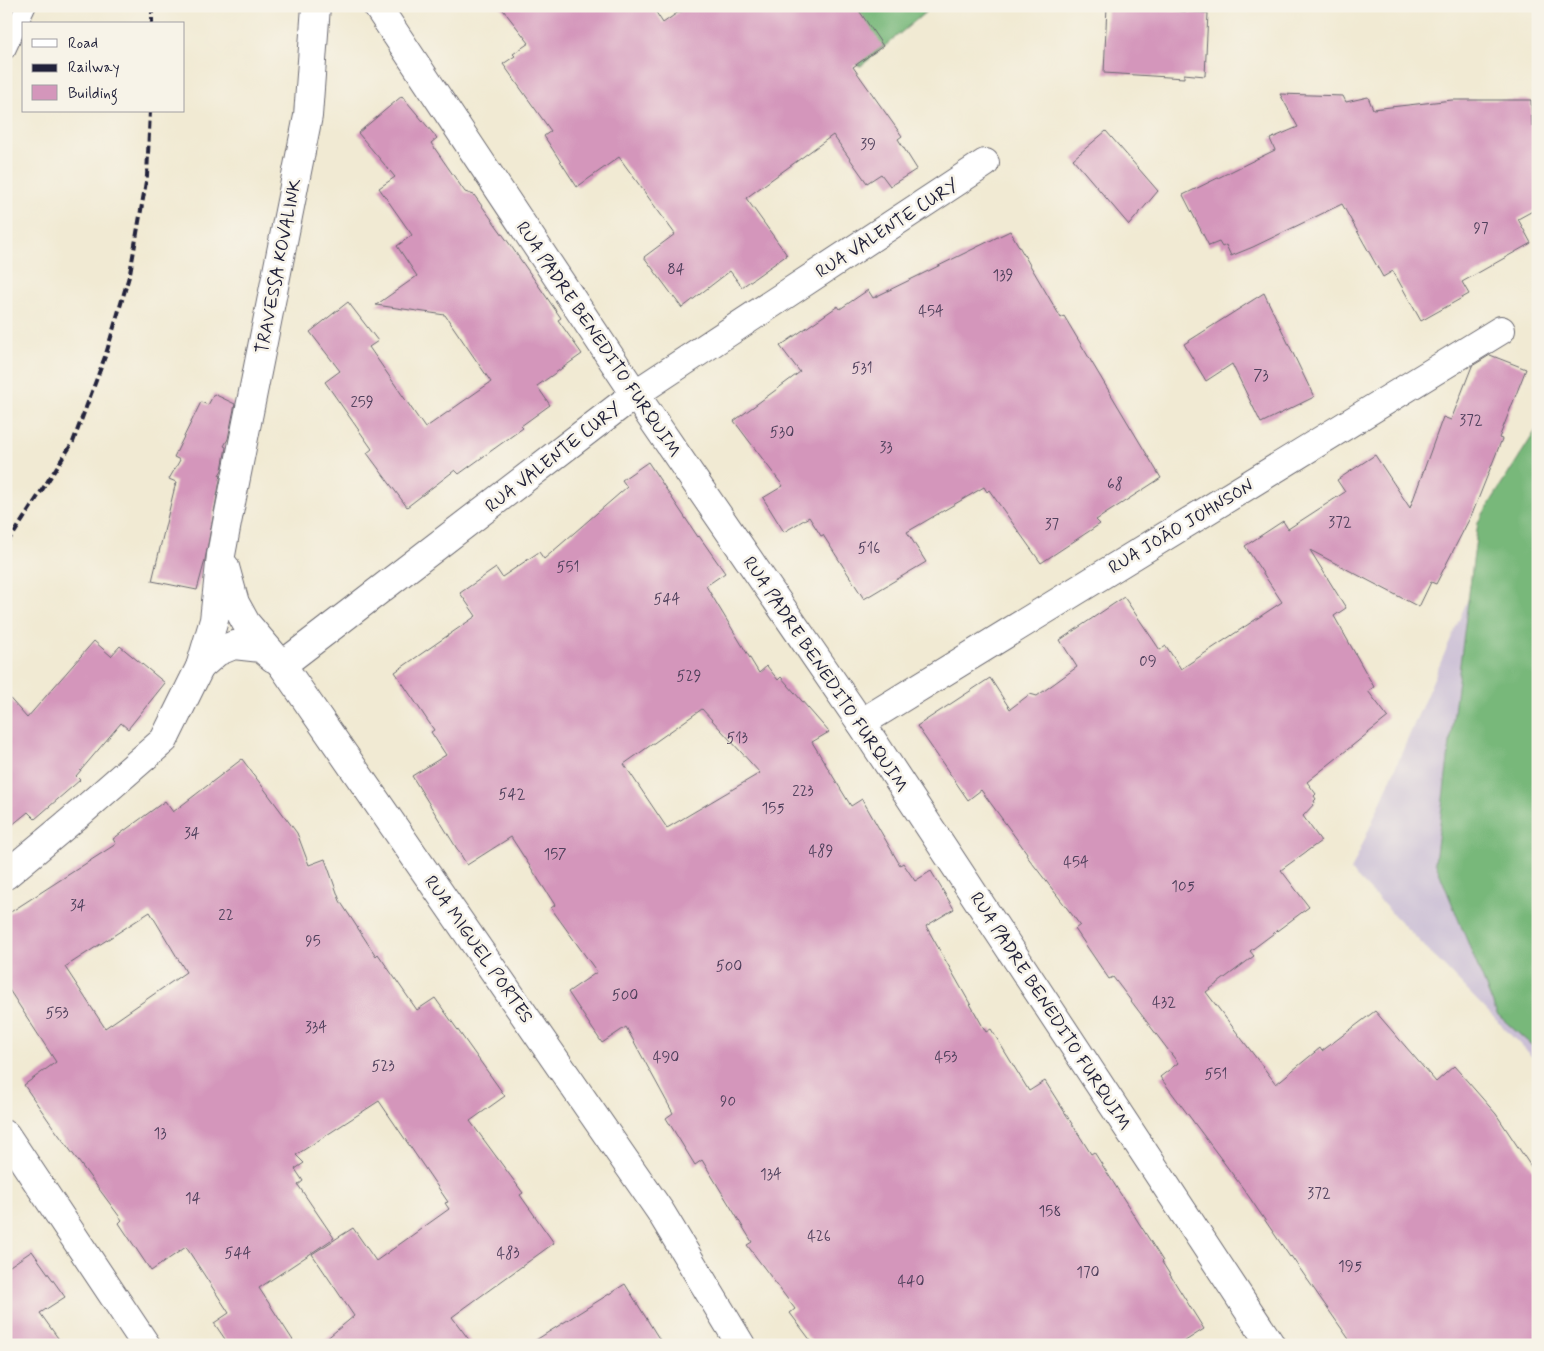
<svg xmlns="http://www.w3.org/2000/svg" width="1544" height="1351" font-family="Mynerve,sans-serif">
<style>
.industrial{fill:#cbbfd5}
.forest{fill:#78b87a;stroke:#4d6d5a}
.building{fill:#d496bb;fill-rule:evenodd}
.lines{fill:none;stroke-linecap:round;stroke-linejoin:round}
.lane-casing{stroke:#6a6870;stroke-width:21}
.street-casing{stroke:#6a6870;stroke-width:30}
.secondary-casing{stroke:#6a6870;stroke-width:30}
.lane{stroke:#fff;stroke-width:19}
.street{stroke:#fff;stroke-width:28}
.secondary{stroke:#fff;stroke-width:28}
.rail{stroke:#22223b;stroke-width:4;stroke-dasharray:8 4;stroke-linecap:butt}
.labels{text-anchor:middle;stroke-width:5;stroke-linejoin:round;paint-order:stroke}
.number-label{font-size:15px;fill:#4e3f5b}
.street-label{font-size:18px;fill:#22223b;stroke:#f7f3e8}
</style>
<rect width="100%" height="100%" fill="#f7f3e8"/>
<filter id="ink" filterUnits="userSpaceOnUse"><feTurbulence type="fractalNoise" baseFrequency=".02" numOctaves="2"/><feDisplacementMap in="SourceGraphic" scale="10" xChannelSelector="R" yChannelSelector="G"/><feConvolveMatrix kernelMatrix="1 2 1 2 8 2 1 2 1" color-interpolation-filters="sRGB"/></filter>
<filter id="wash" filterUnits="userSpaceOnUse"><feTurbulence type="fractalNoise" baseFrequency=".0096" numOctaves="4" result="noise"/><feDisplacementMap in="SourceGraphic" scale="20" xChannelSelector="R" yChannelSelector="G"/><feGaussianBlur stdDeviation="1.12" result="paint"/><feColorMatrix in="noise" values="0 0 0 0 0 0 0 0 0 0 0 0 0 0 0 0 0 1.4 0 .05"/><feComposite in="paint" operator="in"/></filter>
<g filter="url(#wash)">
<rect width="100%" height="100%" fill="#f1ead3"/>
<polygon class="industrial" points="1538,436 1538,1063 1351,871"/>
<g class="forest">
<polygon points="665,6 933,6 861,66 666,8"/>
<polygon points="1538,427 1538,1051 1497,1014 1435,862 1478,522"/>
</g>
<g id="blocks">
<g class="building">
<polygon points="500,6 652,6 663,23 687,6 856,6 883,46 853,67 902,136 898,139 917,169 890,186 881,174 867,183 833,135 746,198 787,255 742,287 730,271 682,308 644,257 675,234 619,157 577,187 544,136 551,131 503,64 515,56 513,54 529,43"/>
<polygon points="1107,6 1208,13 1205,76 1184,74 1184,78 1104,73"/>
<polygon points="1280,94 1343,96 1346,102 1368,97 1373,109 1452,100 1531,100 1532,126 1538,127 1538,208 1518,219 1531,243 1462,282 1469,294 1421,321 1393,271 1383,277 1342,204 1253,247 1231,256 1226,245 1222,247 1219,242 1209,246 1183,195 1275,150 1270,139 1298,127"/>
<polygon points="402,96 437,138 431,143 465,192 474,195 511,246 561,318 558,320 582,354 537,386 550,405 521,426 523,428 459,474 455,470 407,507 367,453 372,449 325,382 340,371 310,332 348,302 378,341 369,347 425,428 491,382 445,315 376,305 417,276 397,246 412,235 379,188 395,177 358,133"/>
<polygon points="1106,131 1158,191 1129,225 1073,159"/>
<polygon points="1010,231 1061,318 1064,316 1161,478 1096,520 1100,524 1041,563 989,490 987,492 984,487 907,532 926,562 864,599 823,535 821,536 809,517 784,532 763,498 783,486 734,421 800,372 780,346 838,306 840,309 868,290 873,298"/>
<polygon points="1264,293 1314,397 1261,423 1232,364 1206,381 1184,344"/>
<polygon points="1490,355 1526,369 1499,438 1502,439 1473,512 1436,584 1431,582 1419,607 1310,550 1346,608 1334,616 1374,687 1368,691 1388,717 1307,782 1316,794 1314,796 1316,799 1314,801 1315,803 1303,816 1321,841 1281,870 1309,907 1250,951 1254,956 1206,992 1276,1084 1320,1048 1322,1051 1375,1011 1436,1082 1454,1066 1496,1114 1538,1177 1538,1345 1353,1345 1291,1256 1290,1257 1245,1191 1160,1077 1178,1063 1113,977 1109,979 1075,929 1080,925 1026,855 1027,853 981,790 968,800 917,726 990,678 1010,709 1030,694 1037,696 1077,667 1060,640 1124,597 1160,650 1166,646 1181,669 1282,602 1245,546 1283,521 1288,529 1345,492 1337,480 1375,455 1410,508 1443,417 1451,420 1472,366"/>
<polygon points="214,394 235,404 228,439 224,446 226,447 222,470 219,475 221,475 205,560 197,590 152,581 176,482 169,479 180,460 174,457 201,402 208,405"/>
<path d="M 648,462 L 698,537 L 699,536 L 725,573 L 706,586 L 759,673 L 767,666 L 778,680 L 781,677 L 829,732 L 812,742 L 851,806 L 862,799 L 900,865 L 903,863 L 915,881 L 931,871 L 954,909 L 926,926 L 986,1032 L 991,1029 L 1029,1091 L 1045,1081 L 1091,1154 L 1094,1152 L 1163,1261 L 1162,1262 L 1204,1329 L 1179,1345 L 814,1345 L 790,1313 L 795,1309 L 747,1245 L 752,1242 L 702,1160 L 695,1165 L 666,1118 L 673,1113 L 626,1027 L 602,1043 L 568,992 L 597,972 L 551,908 L 555,905 L 511,837 L 467,865 L 412,776 L 446,755 L 431,732 L 434,730 L 395,672 L 476,616 L 460,593 L 496,568 L 502,577 L 539,552 L 544,559 L 627,487 L 622,480 ZM 702,709 L 760,773 L 667,828 L 624,764 Z"/>
<polygon points="94,641 111,656 120,646 165,683 128,729 121,723 76,776 80,780 35,819 28,812 6,830 6,694 27,718"/>
<path d="M 242,759 L 297,833 L 309,865 L 325,859 L 340,901 L 376,956 L 378,954 L 417,1010 L 435,998 L 505,1096 L 470,1121 L 523,1193 L 520,1195 L 554,1243 L 452,1317 L 473,1345 L 319,1345 L 354,1316 L 312,1254 L 353,1228 L 376,1261 L 449,1209 L 445,1203 L 448,1202 L 379,1101 L 296,1155 L 304,1163 L 295,1169 L 303,1181 L 298,1185 L 334,1238 L 259,1288 L 296,1345 L 229,1345 L 214,1323 L 229,1313 L 186,1247 L 151,1271 L 119,1223 L 122,1220 L 53,1127 L 24,1085 L 56,1062 L 6,985 L 6,915 L 116,844 L 113,839 L 165,801 L 173,812 ZM 150,912 L 186,972 L 105,1028 L 65,967 Z"/>
<polygon points="32,1251 65,1297 40,1313 63,1345 6,1345 6,1267 7,1268"/>
<polygon points="625,1284 663,1345 528,1345"/>
</g>
</g>
</g>
<g filter="url(#ink)">
<use href="#blocks" fill-opacity="0" stroke="#6a6870" stroke-width="1"/>
<g class="lines">
<g class="lane-casing">
<polyline id="lane" points="6,49 26,6"/>
</g>
<g class="street-casing">
<g id="street">
<polyline points="377,6 635,394 861,723 1271,1345"/>
<polyline points="282,665 635,394 985,163"/>
<polyline points="861,723 1501,330"/>
<polyline points="6,1135 146,1345"/>
</g>
</g>
<g class="secondary-casing">
<g id="secondary">
<polyline points="225,567 235,603 246,623 282,665 660,1211 741,1345"/>
<polyline points="200,667 217,652 234,645 261,648 273,658"/>
<polyline points="6,875 78,815 164,740 200,667 214,620 221,555 227,523 308,116 316,6"/>
</g>
</g>
<use href="#lane" class="lane"/>
<use href="#street" class="street"/>
<use href="#secondary" class="secondary"/>
<g class="rail">
<polyline points="152,6 152,24"/>
<polyline points="6,542 13,535 73,442 106,354 130,273 147,176 150,111"/>
</g>
</g>
</g>
<g class="labels">
<g class="number-label">
<text x="868" y="149">39</text>
<text x="1481" y="233">97</text>
<text x="676" y="274">84</text>
<text x="1003" y="280">139</text>
<text x="931" y="316">454</text>
<text x="862" y="373">531</text>
<text x="1261" y="380">73</text>
<text x="362" y="407">259</text>
<text x="1471" y="425">372</text>
<text x="782" y="437">530</text>
<text x="886" y="452">33</text>
<text x="1115" y="489">68</text>
<text x="1340" y="527">372</text>
<text x="1052" y="529">37</text>
<text x="869" y="553">516</text>
<text x="568" y="572">551</text>
<text x="667" y="604">544</text>
<text x="1148" y="666">09</text>
<text x="689" y="681">529</text>
<text x="737" y="743">513</text>
<text x="803" y="796">223</text>
<text x="512" y="799">542</text>
<text x="773" y="813">155</text>
<text x="192" y="838">34</text>
<text x="821" y="856">489</text>
<text x="555" y="859">157</text>
<text x="1076" y="867">454</text>
<text x="1183" y="891">105</text>
<text x="78" y="910">34</text>
<text x="226" y="920">22</text>
<text x="313" y="946">95</text>
<text x="729" y="971">500</text>
<text x="625" y="1000">500</text>
<text x="1164" y="1007">432</text>
<text x="57" y="1018">553</text>
<text x="316" y="1032">334</text>
<text x="666" y="1062">490</text>
<text x="946" y="1062">453</text>
<text x="383" y="1071">523</text>
<text x="1216" y="1079">551</text>
<text x="728" y="1106">90</text>
<text x="160" y="1138">13</text>
<text x="771" y="1179">134</text>
<text x="1319" y="1198">372</text>
<text x="193" y="1203">14</text>
<text x="1050" y="1216">158</text>
<text x="819" y="1241">426</text>
<text x="238" y="1258">544</text>
<text x="508" y="1258">483</text>
<text x="1350" y="1271">195</text>
<text x="1088" y="1277">170</text>
<text x="911" y="1286">440</text>
</g>
<g class="street-label">
<text transform="translate(887 228) rotate(-33)" y="6">RUA VALENTE CURY</text>
<text transform="translate(278 266) rotate(-79)" y="6">TRAVESSA KOVALINK</text>
<text transform="translate(599 339) rotate(56)" y="6">RUA PADRE BENEDITO FURQUIM</text>
<text transform="translate(553 457) rotate(-38)" y="6">RUA VALENTE CURY</text>
<text transform="translate(1181 526) rotate(-31)" y="6">RUA JOÃO JOHNSON</text>
<text transform="translate(826 674) rotate(56)" y="6">RUA PADRE BENEDITO FURQUIM</text>
<text transform="translate(479 949) rotate(55)" y="6">RUA MIGUEL PORTES</text>
<text transform="translate(1051 1011) rotate(57)" y="6">RUA PADRE BENEDITO FURQUIM</text>
</g>
</g>
<rect width="1544" height="1351" fill="none" stroke="#f7f3e8" stroke-width="25"/>
<rect x="22" y="22" width="162" height="90" fill="#f7f3e8" stroke="#a29fa3"/>
<rect x="32" y="39" width="25" height="8" fill="#ffffff" stroke="#a29fa3"/>
<text x="68" y="48" font-size="15" fill="#22223b">Road</text>
<rect x="32" y="64" width="25" height="8" fill="#22223b" stroke="#a29fa3"/>
<text x="68" y="72" font-size="15" fill="#22223b">Railway</text>
<rect x="32" y="85" width="25" height="15" fill="#d496bb" stroke="#a29fa3"/>
<text x="68" y="98" font-size="15" fill="#22223b">Building</text>
</svg>
